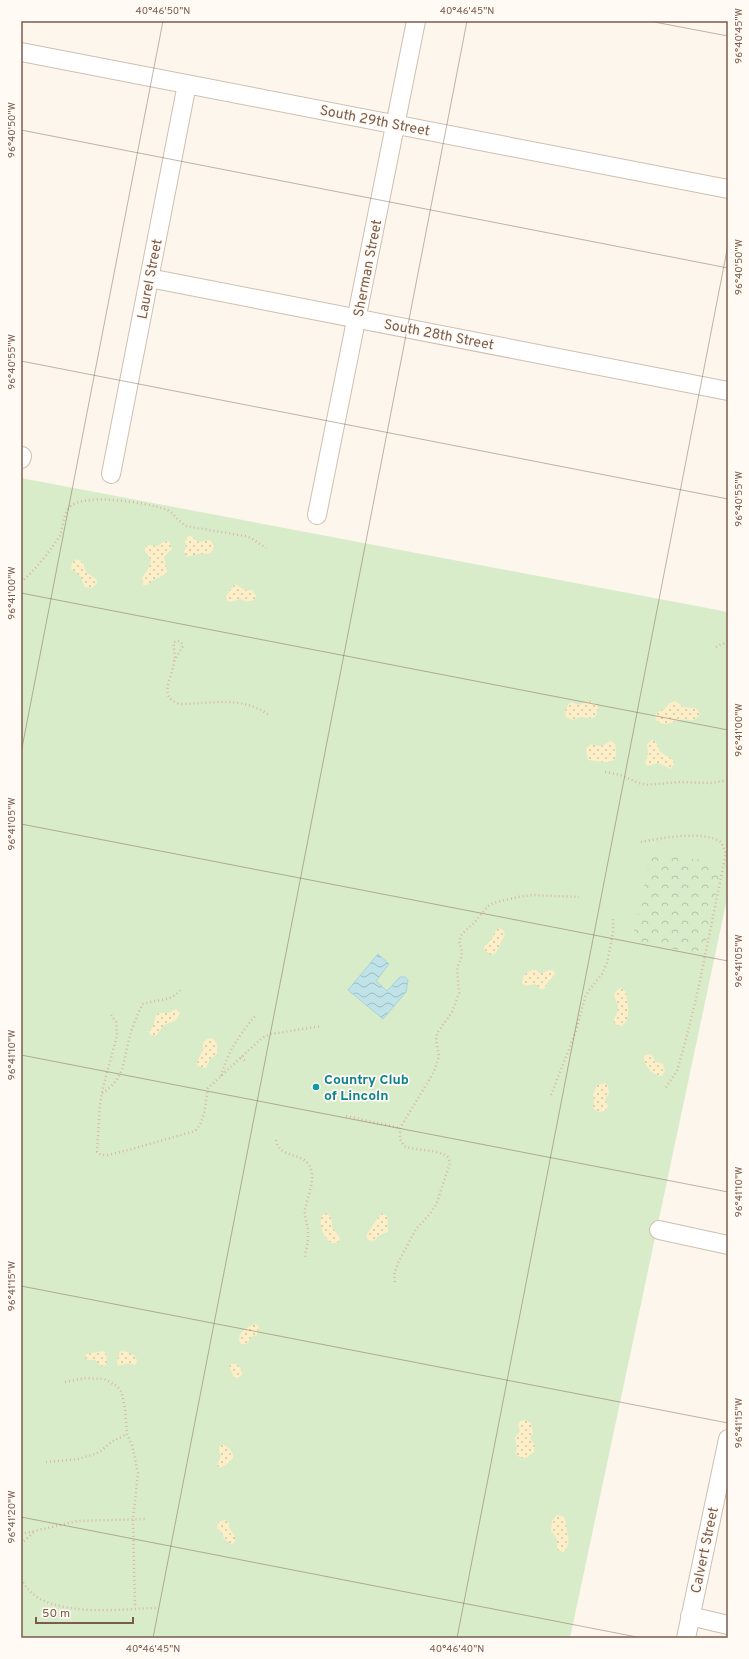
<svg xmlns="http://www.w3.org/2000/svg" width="749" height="1659" font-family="Overpass,sans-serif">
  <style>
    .grass { fill: #d8ecc9 }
    .forest { fill: url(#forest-crowns) }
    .sand { fill: url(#sand-dots) }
    .water { fill: url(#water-waves); stroke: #a5d3da }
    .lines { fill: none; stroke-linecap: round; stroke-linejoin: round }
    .minor-casing { stroke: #d1beb0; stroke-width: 20 }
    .path { stroke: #d9b8a5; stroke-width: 2.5; stroke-dasharray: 1 3; stroke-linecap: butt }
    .minor { stroke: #fff; stroke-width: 18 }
    .ticks { fill: none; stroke: #7a5c4d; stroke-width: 1; stroke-opacity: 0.45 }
    .culture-dot { fill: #0f9aa8; stroke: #fffaf3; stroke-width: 1.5 }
    .labels { text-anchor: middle; stroke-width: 3.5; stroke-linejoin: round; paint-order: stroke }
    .street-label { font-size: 14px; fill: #7a5c4d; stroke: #fffaf3 }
    .culture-label { font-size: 14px; font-weight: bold; fill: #0d838f; stroke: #fffaf3; text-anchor: start }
    .neatline { fill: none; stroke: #7a5c4d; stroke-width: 1.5 }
    .ticks-label { font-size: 10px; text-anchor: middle; fill: #7a5c4d }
  </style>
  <defs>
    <pattern id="forest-crowns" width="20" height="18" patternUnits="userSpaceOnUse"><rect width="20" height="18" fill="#d8ecc9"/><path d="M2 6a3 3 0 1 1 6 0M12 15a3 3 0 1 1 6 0" fill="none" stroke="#b4c2a5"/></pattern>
    <pattern id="sand-dots" width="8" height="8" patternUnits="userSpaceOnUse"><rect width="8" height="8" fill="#fcefc7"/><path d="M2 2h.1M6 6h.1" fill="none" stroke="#d1c5a4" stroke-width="1.8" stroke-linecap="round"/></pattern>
    <pattern id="water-waves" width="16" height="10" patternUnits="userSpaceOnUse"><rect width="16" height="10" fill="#bfe3e8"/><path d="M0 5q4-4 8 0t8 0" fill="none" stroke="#a0bbbe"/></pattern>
  </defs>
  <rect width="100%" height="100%" fill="#fdf6ec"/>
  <path class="grass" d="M 21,478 L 728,612 L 728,894 L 570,1638 L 21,1638 Z"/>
  <path class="forest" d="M 652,850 L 722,865 L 703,955 L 632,940 Z"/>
  <path class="sand" d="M 188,536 L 191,536 L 198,542 L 210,540 L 214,546 C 212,556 207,553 199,554 C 195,554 191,556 187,557 L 184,552 L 186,547 L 185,542 Z
    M 169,541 L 172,549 L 164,557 L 167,572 L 164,575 L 155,579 L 147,585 L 143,585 L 142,578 C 145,573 153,565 150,558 C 147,553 144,553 145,547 L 149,545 L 158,546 L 163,542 Z
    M 77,559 L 83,563 L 86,572 L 97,580 L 97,583 L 92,588 L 85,587 L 80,576 L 71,569 L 72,563 Z
    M 235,584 L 245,590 L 252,590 L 256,596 L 255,599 L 249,602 L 240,599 L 231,602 L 227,601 L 226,596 Z
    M 590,701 L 597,705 L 598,709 L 595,717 L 591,718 L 580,717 L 573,720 L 566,717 L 565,711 L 569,703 L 571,702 L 579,705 Z
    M 676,701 C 679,703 679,705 683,707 C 690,709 697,705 700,714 C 692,725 690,718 680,720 C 670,722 666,728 656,720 L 655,715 C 659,709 665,712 669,703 Z
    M 652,740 L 656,742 L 660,752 L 673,760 L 674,764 L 671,769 L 658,763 L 648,766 L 645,763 L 648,754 L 647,744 Z
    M 611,741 L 615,744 C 616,748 617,756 614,760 C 605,764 598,761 588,760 L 586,749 C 591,741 594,746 601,746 C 604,745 608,742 611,741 Z
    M 499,928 L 503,930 L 505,934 L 496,953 L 490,955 L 484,949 C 485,943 489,944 492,939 C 495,934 494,931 499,928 Z
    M 531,970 L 536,970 L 540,974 C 547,972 545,969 554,971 L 555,974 L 548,982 L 544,989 L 540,989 L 535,984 C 530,985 526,987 522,983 L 524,975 Z
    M 621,988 L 626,992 C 627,1004 632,1017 622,1026 L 618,1026 L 613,1021 C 615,1017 618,1012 618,1008 C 618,999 608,995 621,988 Z
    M 176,1009 L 180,1013 L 176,1020 L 164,1025 L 156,1036 L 150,1035 L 149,1032 L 153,1027 L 156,1015 L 159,1013 L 168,1013 Z
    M 210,1038 C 218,1040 218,1047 217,1054 L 210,1059 L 206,1068 L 197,1066 C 197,1057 204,1054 203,1043 L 207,1039 Z
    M 649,1054 L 652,1055 L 656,1062 L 663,1064 L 665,1071 L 662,1076 C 653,1076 641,1063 645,1055 Z
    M 605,1083 L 608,1086 L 609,1094 L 605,1099 L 608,1106 L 605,1111 L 598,1112 L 593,1108 L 594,1100 L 593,1095 L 597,1085 Z
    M 325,1213 C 334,1216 330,1224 334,1230 C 336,1234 339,1235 340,1239 L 337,1243 L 332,1243 C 324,1239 315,1219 325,1213 Z
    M 382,1213 L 387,1216 L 388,1232 L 379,1235 L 374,1241 L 368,1240 L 366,1237 C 366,1235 380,1214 382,1213 Z
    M 257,1324 L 259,1327 L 257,1335 L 251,1337 L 247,1344 L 241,1344 L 239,1341 C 239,1330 248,1327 257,1324 Z
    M 104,1351 L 106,1354 L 107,1363 L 104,1366 L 101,1366 L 95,1360 L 87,1360 L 85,1358 L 86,1354 Z
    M 122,1351 C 128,1352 136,1354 137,1361 L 135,1365 L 127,1363 L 122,1365 L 118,1365 L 117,1361 L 120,1352 Z
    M 231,1364 C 237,1363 243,1368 242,1375 L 237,1378 L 234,1378 L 229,1366 Z
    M 525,1420 L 531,1423 L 533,1433 L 530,1438 L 535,1446 L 534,1452 L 526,1458 L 521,1458 L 516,1454 L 517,1447 L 515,1438 L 520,1431 L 518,1425 L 520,1421 Z
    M 222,1444 C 228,1447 234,1451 233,1458 C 230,1462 224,1467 219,1468 L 217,1465 L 221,1456 L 218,1449 Z
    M 557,1515 C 566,1516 565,1519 566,1526 C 568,1536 571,1543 564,1552 L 557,1550 L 557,1538 L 551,1531 L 552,1521 Z
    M 225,1520 L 229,1523 L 229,1528 C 234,1533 237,1537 234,1543 L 231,1544 L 224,1539 L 222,1532 L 217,1528 L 218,1522 Z"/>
  <path class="water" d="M 378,954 L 389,964 L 376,981 L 387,991 L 400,977 L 405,977 L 408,980 L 406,992 L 383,1019 L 348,990 Z"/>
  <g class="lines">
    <g class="minor-casing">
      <path id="minor" d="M 21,52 L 728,189
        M 149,278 L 728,391
        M 21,459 L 22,456
        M 111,474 L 187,84
        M 317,515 L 416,21
        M 659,1230 L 728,1245
        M 690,1616 L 728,1625
        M 686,1638 L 728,1439"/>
    </g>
    <path class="path" d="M 21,582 C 31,575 54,547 60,535 C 63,527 63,517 68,509 C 80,491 147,503 165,509 C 173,511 178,522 186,526 L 245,536 L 251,538 L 266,548
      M 716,647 L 722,644 L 728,643
      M 174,661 L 183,646 L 181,642 L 178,641 L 174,642 C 173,649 176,656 174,664 C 171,679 158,698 180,704 C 212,704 240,695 269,715
      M 605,772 L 620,775 L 639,783 L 646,785 L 679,782 L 712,783 L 728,780
      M 641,842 C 662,838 703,830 721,842 L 726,853 L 697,995 L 685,1043 L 677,1071 L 664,1090
      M 111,1015 L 116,1022 L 117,1036 L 103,1087 L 100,1105 L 97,1152 L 101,1155 L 108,1155 L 132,1149 L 195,1131 L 200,1125 L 204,1114 L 208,1088 L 262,1038 L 271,1034 L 322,1026
      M 241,1057 L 245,1061
      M 221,1076 C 227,1053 240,1034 255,1016
      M 102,1093 C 125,1079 123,1062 129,1039 C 132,1028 137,1014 143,1004 C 157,999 172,1002 181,989
      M 551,1095 L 576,1031 L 585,997 L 590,989 L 602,974 L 607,963 L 613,933 L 613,918
      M 346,1116 L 400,1128
      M 276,1140 C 279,1158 300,1152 309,1165 C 317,1178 307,1197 305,1210 C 304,1218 308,1224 308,1232 C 309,1241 306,1250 304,1259
      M 395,1282 L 394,1275 L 398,1263 L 416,1229 L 429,1215 L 436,1205 L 450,1163 C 449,1160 449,1157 445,1155 C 435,1149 416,1151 404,1146 L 400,1139 L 400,1128 L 434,1072 L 439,1056 L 436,1040 L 437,1033 L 452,1012 L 459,993 L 457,968 L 461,959 L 462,951 L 459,941 L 462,934 L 475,922 L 487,907 L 493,903 L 518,897 L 532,895 L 579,897
      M 65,1382 L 86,1378 L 104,1379 L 117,1386 L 122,1393 L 125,1409 L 127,1434 L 132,1445 L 138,1473 L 133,1519 L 135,1608
      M 46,1462 L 78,1459 L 95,1454 L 101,1451 L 111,1442 L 127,1434
      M 21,1534 L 78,1521 L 146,1519
      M 21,1544 L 35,1531
      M 21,1579 C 23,1582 25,1586 28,1589 C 52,1618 122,1609 156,1608"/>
    <use href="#minor" class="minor"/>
  </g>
  <path class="ticks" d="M 649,21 L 728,36M 21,130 L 728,268M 21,361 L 728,499M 21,593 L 728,730M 21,753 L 163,21M 21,824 L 728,961M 21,1055 L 728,1192M 21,1286 L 728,1423M 21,1517 L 642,1638M 153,1638 L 467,21M 457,1638 L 728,245"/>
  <circle class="culture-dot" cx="316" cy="1087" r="4"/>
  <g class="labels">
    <g class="street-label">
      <text transform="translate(375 120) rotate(11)" y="5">South 29th Street</text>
      <text transform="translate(367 268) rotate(-79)" y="5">Sherman Street</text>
      <text transform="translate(149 279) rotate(-79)" y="5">Laurel Street</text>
      <text transform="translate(439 334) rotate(11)" y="5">South 28th Street</text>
      <text transform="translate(704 1550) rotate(-78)" y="5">Calvert Street</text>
    </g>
    <g class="culture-label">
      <text x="324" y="1084">Country Club<tspan x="324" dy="16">of Lincoln</tspan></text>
    </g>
  </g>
  <rect width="749" height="1659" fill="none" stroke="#fffaf3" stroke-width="44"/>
  <path d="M36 1617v6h97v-6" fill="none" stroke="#7a5c4d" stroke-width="2"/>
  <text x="42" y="1617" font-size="12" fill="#7a5c4d" stroke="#fffaf3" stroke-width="3" paint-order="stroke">50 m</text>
  <rect x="22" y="22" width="705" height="1615" class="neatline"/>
  <g class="ticks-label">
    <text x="163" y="14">40°46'50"N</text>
    <text x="467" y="14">40°46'45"N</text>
    <text transform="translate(738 36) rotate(-90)" y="4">96°40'45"W</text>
    <text transform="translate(11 130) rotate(-90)" y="4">96°40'50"W</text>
    <text transform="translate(738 267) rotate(-90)" y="4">96°40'50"W</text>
    <text transform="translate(11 362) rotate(-90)" y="4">96°40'55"W</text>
    <text transform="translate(738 499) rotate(-90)" y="4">96°40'55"W</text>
    <text transform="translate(11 593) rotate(-90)" y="4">96°41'00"W</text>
    <text transform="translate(738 730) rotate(-90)" y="4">96°41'00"W</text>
    <text transform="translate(11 824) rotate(-90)" y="4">96°41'05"W</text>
    <text transform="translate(738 961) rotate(-90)" y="4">96°41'05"W</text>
    <text transform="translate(11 1055) rotate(-90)" y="4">96°41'10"W</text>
    <text transform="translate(738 1192) rotate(-90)" y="4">96°41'10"W</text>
    <text transform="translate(11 1286) rotate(-90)" y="4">96°41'15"W</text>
    <text transform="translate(738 1423) rotate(-90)" y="4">96°41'15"W</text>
    <text transform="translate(11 1517) rotate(-90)" y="4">96°41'20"W</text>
    <text x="153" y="1652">40°46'45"N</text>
    <text x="457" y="1652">40°46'40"N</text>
  </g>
</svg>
